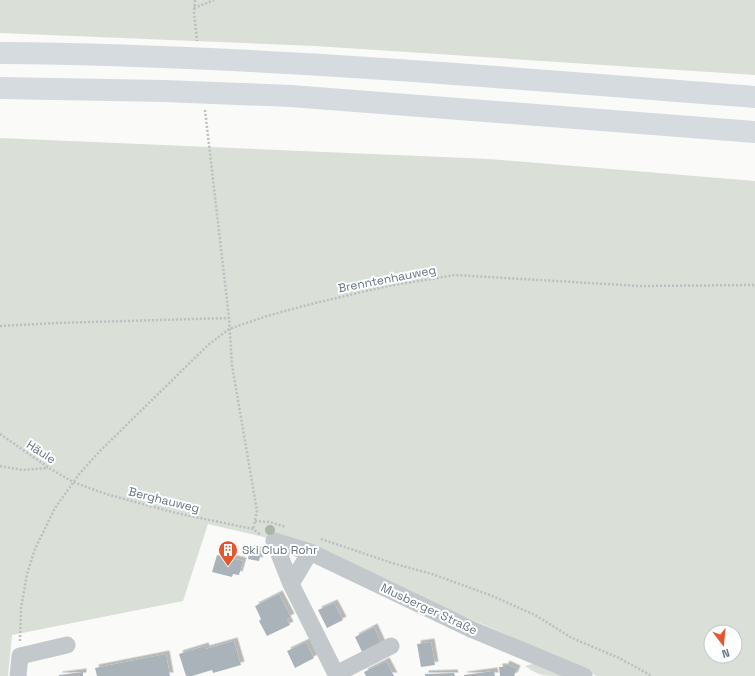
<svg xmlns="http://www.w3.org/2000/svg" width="755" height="676" font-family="'Space Grotesk',sans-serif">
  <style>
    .green { fill: #dadfd7; fill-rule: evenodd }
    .building { fill: #aab3b9; filter: url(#shadow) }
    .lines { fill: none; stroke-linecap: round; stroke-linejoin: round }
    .path { stroke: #bbbfc2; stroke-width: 2.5; stroke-dasharray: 2 2; stroke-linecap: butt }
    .minor { stroke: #c3c8cc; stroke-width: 17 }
    .highway { stroke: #d6dbdf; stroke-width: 22 }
    .tree { fill: #aab4a7 }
    .labels { text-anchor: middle; stroke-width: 4; stroke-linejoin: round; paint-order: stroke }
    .street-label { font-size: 12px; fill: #657683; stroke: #fff }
    .poi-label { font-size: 12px; fill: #657683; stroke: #fff; text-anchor: start }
  </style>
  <defs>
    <filter id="shadow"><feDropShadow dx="3.5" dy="-3.5" stdDeviation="0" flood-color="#0004"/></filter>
  </defs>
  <rect width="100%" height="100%" fill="#fafaf8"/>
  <path class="green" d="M 0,0 L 755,0 L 755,75 L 315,46 L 0,33 Z
    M 0,138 L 489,159 L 755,181 L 755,676 L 597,676 L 507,635 L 306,547 L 208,524 L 183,601 L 12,635 L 8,676 L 0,676 ZM 711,632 L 735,632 L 735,656 L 711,656 Z
    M 536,663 L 561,673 L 561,676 C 544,676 539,676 525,666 Z"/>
  <path class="building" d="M 250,549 L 261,551 L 259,561 L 248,559 Z
    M 217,555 L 243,561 L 239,575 L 233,574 L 232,577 L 212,572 Z
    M 279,594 L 291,617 L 287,619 L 290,625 L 267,636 L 259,621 L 261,619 L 255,606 Z
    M 334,603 L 343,620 L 327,628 L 318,610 Z
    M 374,627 L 383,647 L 364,656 L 355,637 Z
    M 234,641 L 241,665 L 213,673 L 212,670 L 192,676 L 186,676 L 179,654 L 205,646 L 206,649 Z
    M 306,642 L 314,658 L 295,668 L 287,651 Z
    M 431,642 L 435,665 L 421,667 L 417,644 Z
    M 166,654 L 170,676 L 97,676 L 95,668 Z
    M 386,661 L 394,676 L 366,676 L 364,672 Z
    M 506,664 L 517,669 L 514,676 L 500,676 L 499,667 L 505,667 Z
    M 494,671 L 495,676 L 464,676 L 464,675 Z
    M 83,672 L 83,676 L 59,676 L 59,675 Z
    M 454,673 L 455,676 L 425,676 L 425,674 Z"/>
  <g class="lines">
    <path class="path" d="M 195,0 L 194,12 L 197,41
      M 194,8 L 214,0
      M 205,110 L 229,318 L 232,365 L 257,511 L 253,529
      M 0,326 L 57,323 L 229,318
      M 0,434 L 49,468 L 73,482 L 106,494 L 176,513 L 253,529 L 261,535
      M 0,466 L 23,470 L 48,468
      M 255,521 L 270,522 L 286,527
      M 321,539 L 392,563 L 432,574 L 490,595 L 535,615 L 572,638 L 619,658 L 652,676
      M 20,641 L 21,608 L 27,574 L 35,549 L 55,508 L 80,473 L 99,452 L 208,345 L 229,329 L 267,316 L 311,304 L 388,286 L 455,275 L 640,286 L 755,285"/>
    <path class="minor" d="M 274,541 L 310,552 L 473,630 L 584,676
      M 274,541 L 291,584 L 337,676
      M 291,584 L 310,552
      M 336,674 L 391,646
      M 18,676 L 20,656 L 67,645"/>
    <path class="highway" d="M 0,53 C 252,55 504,78 755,97
      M 0,88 L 164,91 L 291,96 L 755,132"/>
  </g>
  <circle class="tree" cx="270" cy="530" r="5"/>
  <defs>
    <g id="building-pin" transform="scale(1)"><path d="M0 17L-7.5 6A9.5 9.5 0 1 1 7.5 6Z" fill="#e4572e" stroke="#fff"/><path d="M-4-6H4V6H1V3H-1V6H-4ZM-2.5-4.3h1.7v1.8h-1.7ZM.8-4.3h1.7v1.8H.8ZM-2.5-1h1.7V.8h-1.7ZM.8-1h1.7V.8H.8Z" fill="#fff"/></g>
  </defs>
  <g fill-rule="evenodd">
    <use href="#building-pin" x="228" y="550"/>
  </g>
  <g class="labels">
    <g class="street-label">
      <text transform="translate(387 279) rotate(-11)" y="4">Brenntenhauweg</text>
      <text transform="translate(41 452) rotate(33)" y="4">Häule</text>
      <text transform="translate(164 500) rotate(14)" y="4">Berghauweg</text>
      <text transform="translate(429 609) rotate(25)" y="4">Musberger Straße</text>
    </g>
    <g class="poi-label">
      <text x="242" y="554">Ski Club Rohr</text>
    </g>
  </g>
  <g transform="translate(723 644) rotate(164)"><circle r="19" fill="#ffffff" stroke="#c1c8cd"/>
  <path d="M0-3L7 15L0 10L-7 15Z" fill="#e4572e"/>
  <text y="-6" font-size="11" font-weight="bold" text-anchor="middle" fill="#657683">N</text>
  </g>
</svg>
